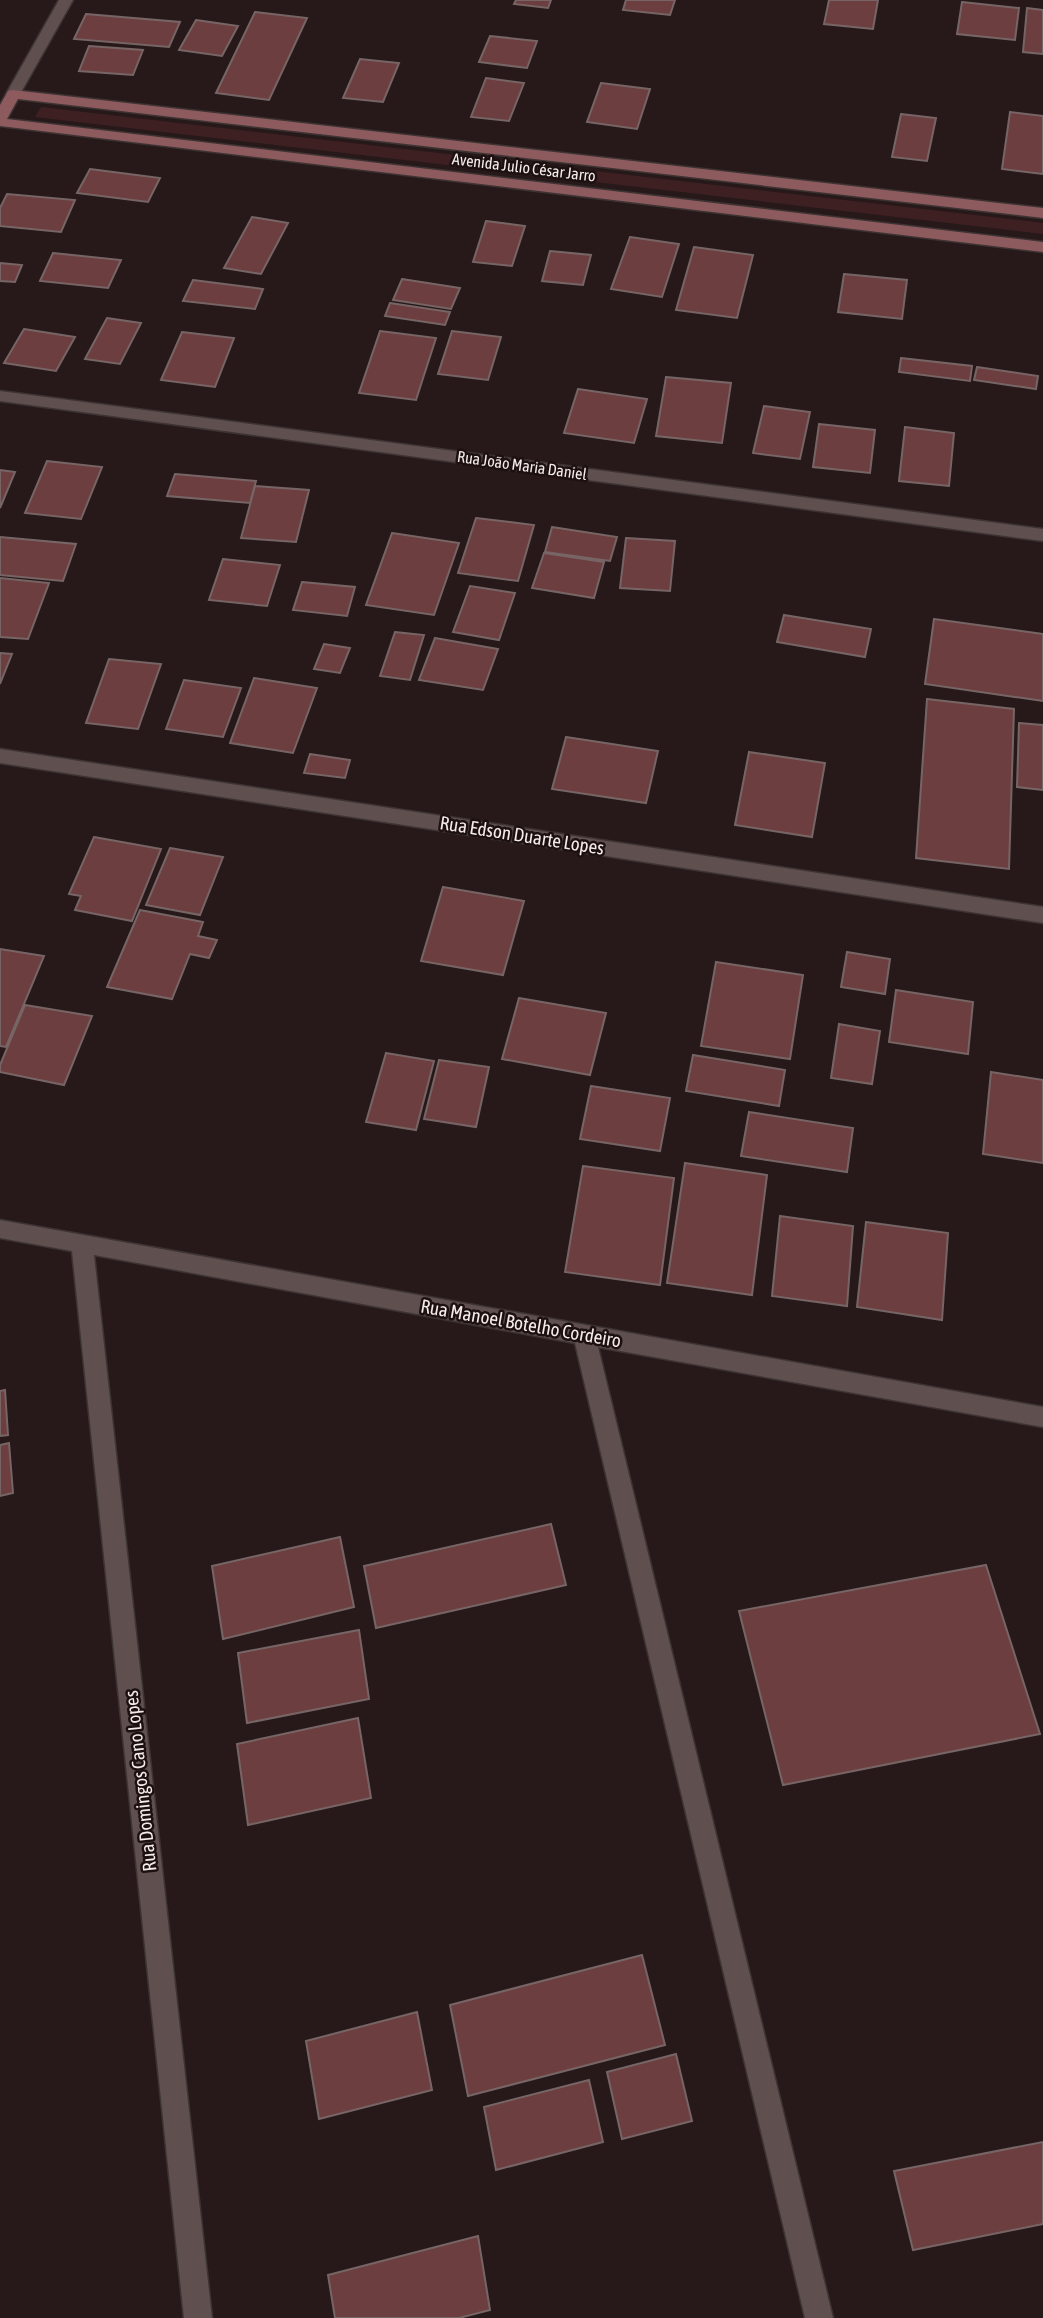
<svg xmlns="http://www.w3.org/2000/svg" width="1043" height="2318" font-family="'Asap Condensed',sans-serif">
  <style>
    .green { fill: #3f2022 }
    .building { fill: #6c3e40; stroke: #776565; stroke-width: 2 }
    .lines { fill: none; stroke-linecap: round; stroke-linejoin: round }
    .street-casing { stroke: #3d3333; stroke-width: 3 }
    .secondary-casing { stroke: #3d3333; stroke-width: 3 }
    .street { fill: #5f4f4f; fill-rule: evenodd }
    .secondary { fill: #8d5a5d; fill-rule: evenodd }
    .labels { text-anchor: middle; stroke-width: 5; stroke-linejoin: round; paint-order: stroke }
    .far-street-label { font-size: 16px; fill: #f5ebeb; stroke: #1d1011 }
    .street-label { font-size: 19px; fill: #f5ebeb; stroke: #1d1011 }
  </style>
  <rect width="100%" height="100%" fill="#27191a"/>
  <path class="green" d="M 41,107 L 1043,223 L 1043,234 L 35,117 Z"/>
  <path class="building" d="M 516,0 L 551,0 L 548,8 L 514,4 Z
    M 626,0 L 675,0 L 670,15 L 623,10 Z
    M 829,0 L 878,0 L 873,29 L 824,24 Z
    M 962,2 L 1019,8 L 1015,40 L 957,34 Z
    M 1027,8 L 1043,10 L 1043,54 L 1023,52 Z
    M 255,12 L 307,18 L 269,100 L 216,93 Z
    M 86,14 L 180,22 L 169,47 L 74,39 Z
    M 196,20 L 238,26 L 222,56 L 179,50 Z
    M 490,36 L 537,41 L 527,68 L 479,62 Z
    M 89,46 L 143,50 L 133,75 L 79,71 Z
    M 360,59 L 399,63 L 383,102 L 343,98 Z
    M 486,78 L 524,83 L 509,121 L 471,117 Z
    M 601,83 L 650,89 L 637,129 L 587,122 Z
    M 1010,112 L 1043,116 L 1043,174 L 1002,169 Z
    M 901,114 L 936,118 L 927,161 L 892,157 Z
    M 90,169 L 160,178 L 148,202 L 77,193 Z
    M 7,194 L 75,200 L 61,232 L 0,226 L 0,208 Z
    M 252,217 L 288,223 L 261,274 L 224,268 Z
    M 486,221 L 525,226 L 512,266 L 473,262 Z
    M 630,237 L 679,244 L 662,297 L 611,289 Z
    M 694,247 L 753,255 L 737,318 L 676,310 Z
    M 550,251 L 591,255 L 583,285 L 542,281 Z
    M 53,253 L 121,260 L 108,288 L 40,281 Z
    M 0,263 L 22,265 L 15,282 L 0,281 Z
    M 844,274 L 907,280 L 902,319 L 838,312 Z
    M 402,279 L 460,288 L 451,309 L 393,300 Z
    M 193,280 L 263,289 L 255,309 L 183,301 Z
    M 390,303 L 450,312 L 445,325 L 385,316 Z
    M 107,318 L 141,323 L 120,364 L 85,359 Z
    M 24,329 L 75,337 L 56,371 L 4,363 Z
    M 380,331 L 436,338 L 416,400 L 359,393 Z
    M 452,331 L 501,337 L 488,380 L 438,374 Z
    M 182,332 L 234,338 L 215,387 L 161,380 Z
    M 901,358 L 972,366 L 970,381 L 899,372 Z
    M 977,367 L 1038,376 L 1036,389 L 974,380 Z
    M 666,377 L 731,383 L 722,443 L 656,436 Z
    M 578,389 L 647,399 L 634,443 L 564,433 Z
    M 764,406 L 810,412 L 800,459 L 753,453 Z
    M 819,424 L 875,430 L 870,473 L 813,467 Z
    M 905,427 L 954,433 L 949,486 L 899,481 Z
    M 47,461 L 102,467 L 81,519 L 25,513 Z
    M 0,470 L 15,472 L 0,508 Z
    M 175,474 L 256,481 L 250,503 L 167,496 Z
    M 255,486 L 309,490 L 296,542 L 241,538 Z
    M 476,518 L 534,525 L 518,581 L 458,573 Z
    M 552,527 L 617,537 L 610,561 L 545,552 Z
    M 392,533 L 459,543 L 434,615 L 366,605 Z
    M 0,537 L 76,544 L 63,581 L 0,575 Z
    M 626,538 L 675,541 L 670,591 L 620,588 Z
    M 544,553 L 604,562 L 594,598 L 532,588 Z
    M 223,559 L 280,565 L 267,606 L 209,600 Z
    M 0,578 L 49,583 L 28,639 L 0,637 Z
    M 302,582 L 355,587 L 347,616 L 293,610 Z
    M 470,586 L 515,593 L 499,640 L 453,632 Z
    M 784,615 L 871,629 L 865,657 L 777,642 Z
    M 934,619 L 1043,634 L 1043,701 L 925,684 Z
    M 395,632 L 424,635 L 410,680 L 380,676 Z
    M 435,638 L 498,649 L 483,690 L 419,680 Z
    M 324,644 L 350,648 L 340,673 L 314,669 Z
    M 0,653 L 12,654 L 0,684 Z
    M 109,659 L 161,664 L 138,729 L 86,723 Z
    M 254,678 L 317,688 L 293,753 L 230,743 Z
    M 184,680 L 241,688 L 223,737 L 166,729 Z
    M 927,699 L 1014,709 L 1009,869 L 916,858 Z
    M 1019,723 L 1043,725 L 1043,790 L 1017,787 Z
    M 566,737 L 658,751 L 646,803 L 552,789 Z
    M 749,752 L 825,763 L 812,837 L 735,825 Z
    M 310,754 L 350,760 L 345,778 L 304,773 Z
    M 94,837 L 161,849 L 132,921 L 75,910 L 81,896 L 69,894 Z
    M 170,848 L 223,857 L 200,915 L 146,905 Z
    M 443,887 L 524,901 L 503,975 L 421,961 Z
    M 140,910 L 203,922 L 198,936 L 217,940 L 209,958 L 190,954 L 172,999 L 107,987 Z
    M 0,949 L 44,956 L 6,1047 L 0,1046 Z
    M 847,952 L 890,959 L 885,994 L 841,987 Z
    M 716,962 L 803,975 L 790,1059 L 701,1046 Z
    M 896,990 L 973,1002 L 968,1054 L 889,1042 Z
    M 519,998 L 606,1013 L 590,1075 L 502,1059 Z
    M 25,1005 L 92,1016 L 64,1085 L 0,1072 L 0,1065 Z
    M 839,1024 L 880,1031 L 872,1084 L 831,1078 Z
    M 386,1053 L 434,1061 L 416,1130 L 366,1122 Z
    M 693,1055 L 785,1070 L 779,1106 L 686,1091 Z
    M 439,1060 L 489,1067 L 476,1127 L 424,1119 Z
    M 991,1072 L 1043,1080 L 1043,1163 L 983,1154 Z
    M 591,1086 L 670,1098 L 660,1151 L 580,1139 Z
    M 749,1112 L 853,1128 L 847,1172 L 741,1156 Z
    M 685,1163 L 767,1175 L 752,1295 L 667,1283 Z
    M 583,1166 L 674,1178 L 660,1285 L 565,1272 Z
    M 780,1216 L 853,1226 L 847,1306 L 772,1296 Z
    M 866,1222 L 948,1233 L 942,1320 L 857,1307 Z
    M 5,1390 L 8,1435 L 0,1436 L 0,1391 Z
    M 9,1443 L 13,1493 L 0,1496 L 0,1445 Z
    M 551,1524 L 566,1585 L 376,1628 L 364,1566 Z
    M 340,1537 L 354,1607 L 223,1639 L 212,1566 Z
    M 986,1565 L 1040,1734 L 783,1785 L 739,1611 Z
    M 359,1630 L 369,1699 L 247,1723 L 238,1653 Z
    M 358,1718 L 371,1798 L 248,1825 L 237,1744 Z
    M 642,1955 L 665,2045 L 468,2096 L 450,2005 Z
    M 417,2012 L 432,2090 L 319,2119 L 306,2041 Z
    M 676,2054 L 692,2121 L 622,2139 L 607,2072 Z
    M 589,2080 L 603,2142 L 496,2170 L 484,2107 Z
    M 1043,2142 L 1043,2224 L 913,2250 L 894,2171 Z
    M 478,2236 L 490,2310 L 459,2318 L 335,2318 L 328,2275 Z"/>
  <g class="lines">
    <g class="street-casing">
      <path id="street" d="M 59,0 L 73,0 L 20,94 L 18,97 L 8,97 L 6,94 Z
        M 0,391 L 1043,529 L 1043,541 L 0,401 Z
        M 0,749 L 1043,907 L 1043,923 L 0,763 Z
        M 0,1220 L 1043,1407 L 1043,1427 L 598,1347 L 833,2318 L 805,2318 L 575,1343 L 94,1255 L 212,2318 L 184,2318 L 72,1251 L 0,1238 Z"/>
    </g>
    <g class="secondary-casing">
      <path id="secondary" d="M 13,90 L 1043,208 L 1043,218 L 18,99 L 7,119 L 1043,242 L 1043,252 L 0,126 L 0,105 L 8,91 Z"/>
    </g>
    <use href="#street" class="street"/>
    <use href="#secondary" class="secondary"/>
  </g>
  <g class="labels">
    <g class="far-street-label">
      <text transform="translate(524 167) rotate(7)" y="6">Avenida Julio César Jarro</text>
      <text transform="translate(522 465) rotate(8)" y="6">Rua João Maria Daniel</text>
    </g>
    <g class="street-label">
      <text transform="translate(522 835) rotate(9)" y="7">Rua Edson Duarte Lopes</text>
      <text transform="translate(521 1323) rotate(10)" y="7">Rua Manoel Botelho Cordeiro</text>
      <text transform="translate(140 1781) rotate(-96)" y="7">Rua Domingos Cano Lopes</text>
    </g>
  </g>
</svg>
